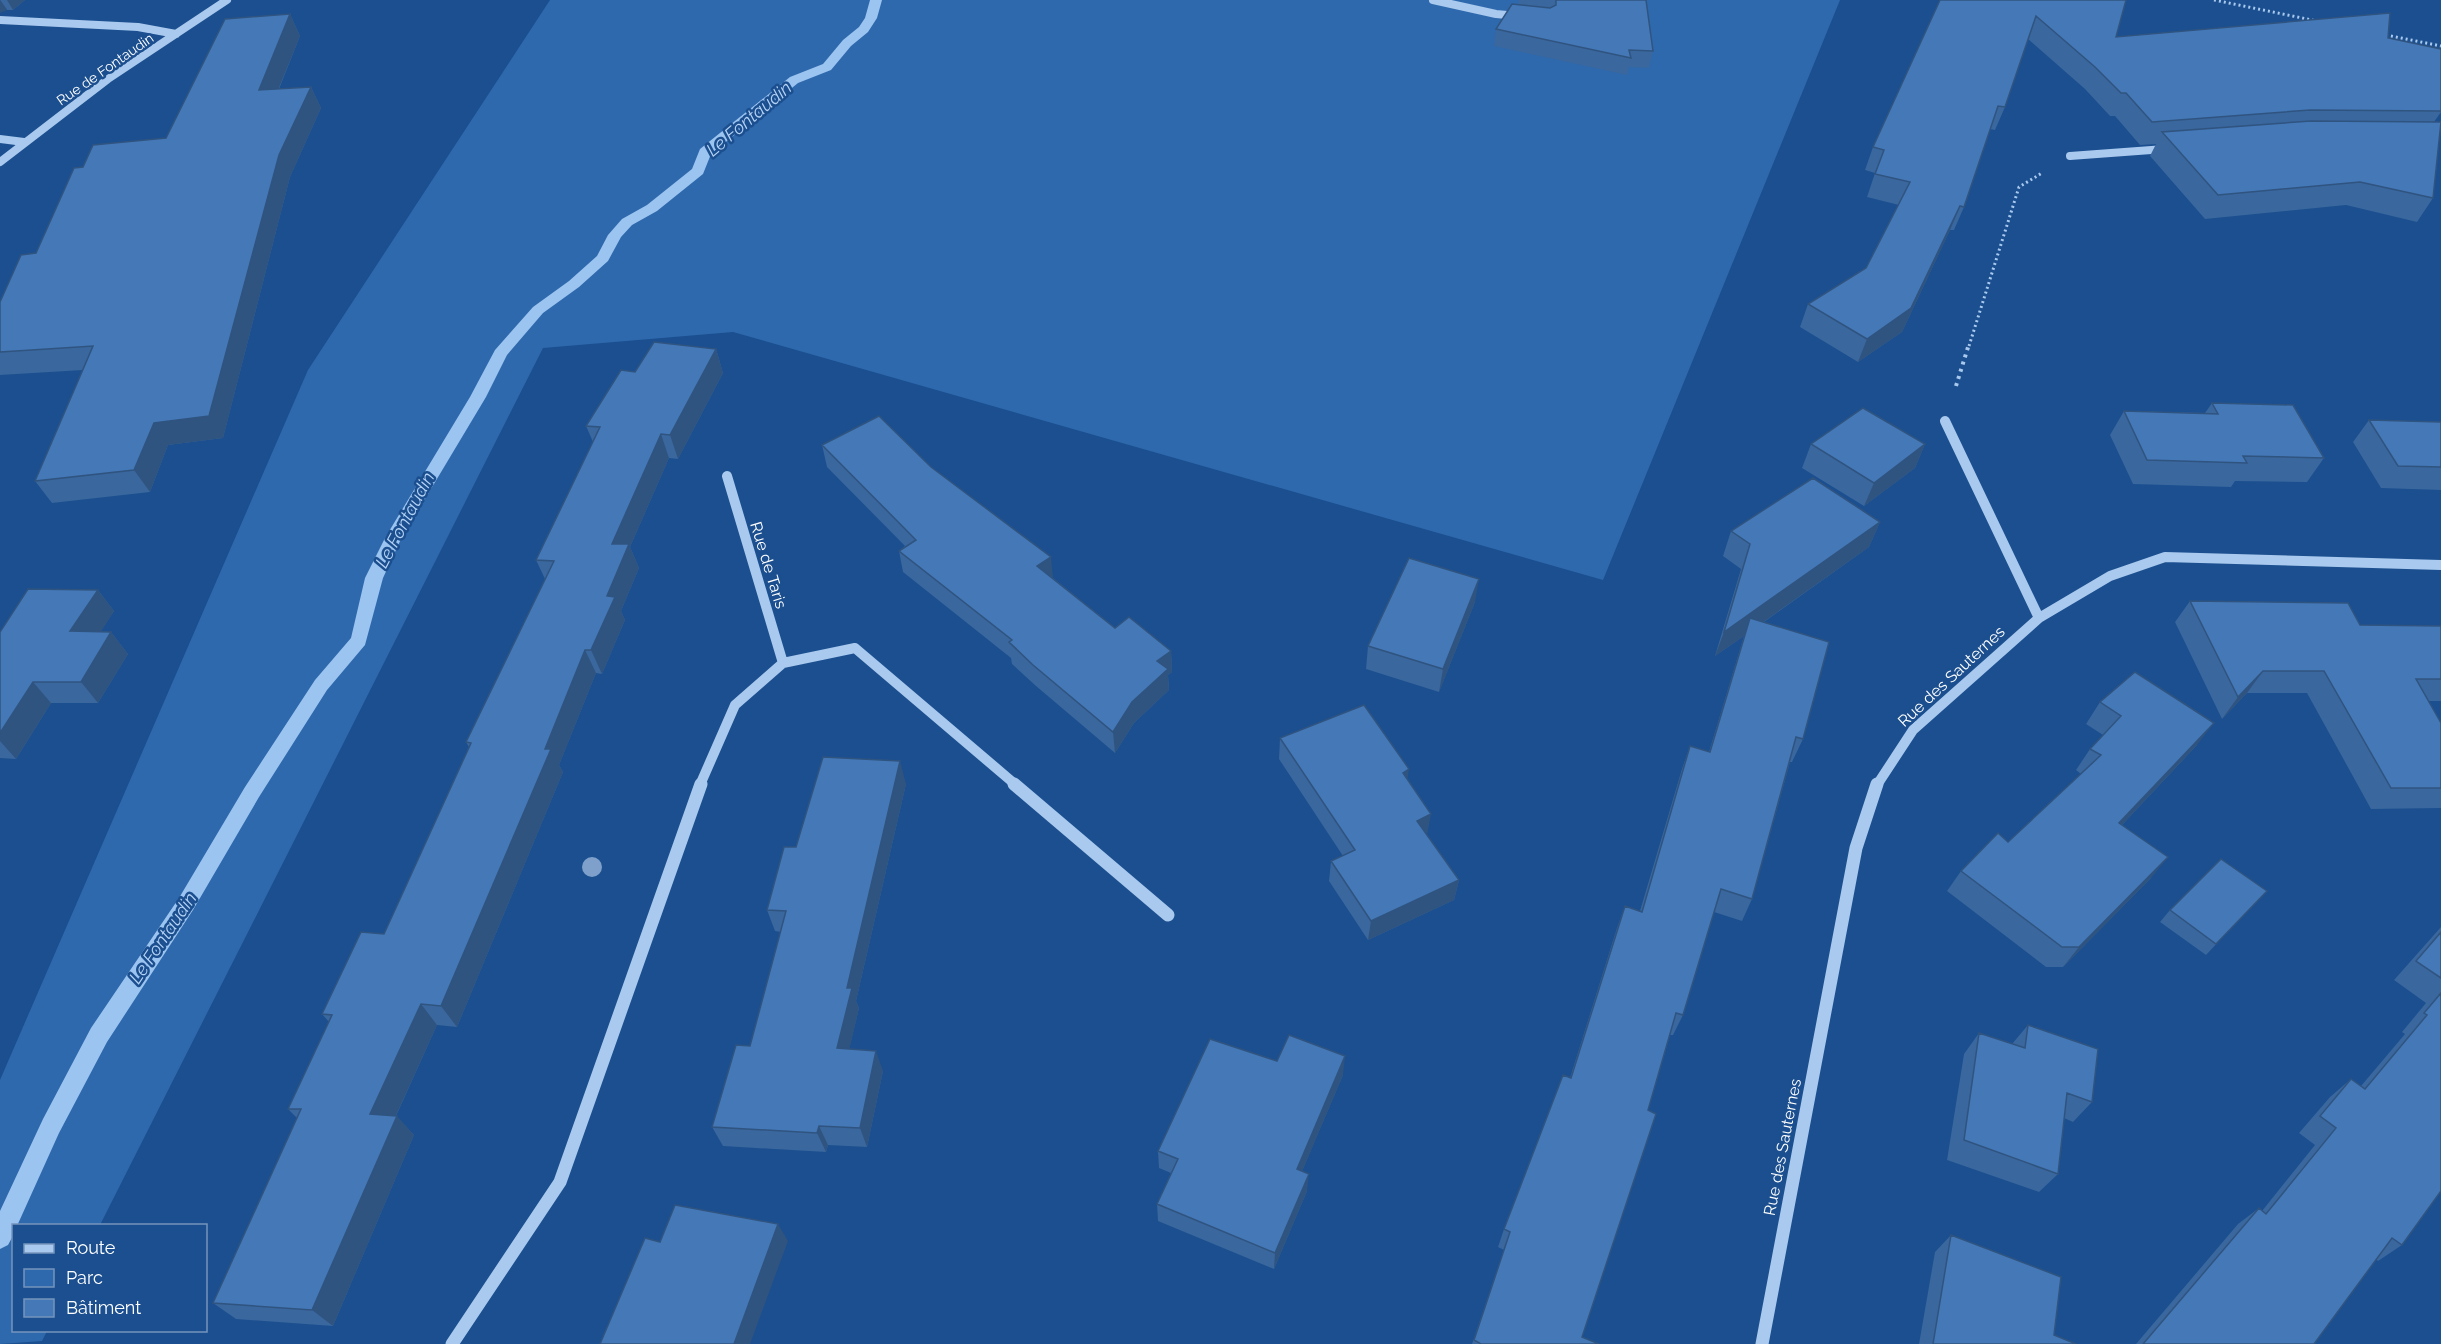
<svg xmlns="http://www.w3.org/2000/svg" width="2441" height="1344" font-family="Raleway,sans-serif">
  <style>
    .green { fill: #2e69ad }
    .lines { fill: none; stroke-linecap: round; stroke-linejoin: round }
    .stream { fill: #9cc4f0; fill-rule: evenodd }
    .path-far1 { stroke: #a9c9ee; stroke-width: 3; stroke-dasharray: 2 3; stroke-linecap: butt }
    .path { stroke: #a9c9ee; stroke-width: 4; stroke-dasharray: 3 4.5; stroke-linecap: butt }
    .minor-far2 { stroke: #a9c9ee; stroke-width: 8 }
    .minor-far1 { stroke: #a9c9ee; stroke-width: 10 }
    .minor { stroke: #a9c9ee; stroke-width: 13 }
    .tree { fill: #7ea0ca }
    .wall { fill: #3a679d }
    .shaded-wall { fill: #305480 }
    .building { fill: #4478b7; stroke: #305480; stroke-width: 1.5 }
    .labels { text-anchor: middle; stroke-width: 5; stroke-linejoin: round; paint-order: stroke }
    .far-street-label { font-size: 14px; fill: #fff; stroke: #1b4f8f }
    .street-label { font-size: 16px; fill: #fff; stroke: #1b4f8f }
    .water-label { font-size: 18px; font-style: italic; fill: #b5d3f5; stroke: #1b4f8f }
  </style>
  <rect width="100%" height="100%" fill="#1b4f8f"/>
  <path class="green" d="M 550,0 L 1840,0 L 1603,580 L 733,332 L 543,348 L 100,1225 L 14,1226 L 14,1330 L 47,1331 L 42,1341 L 0,1344 L 0,1080 L 308,370 Z"/>
  <g class="lines">
    <path class="stream" d="M 870,0 L 882,0 L 877,18 L 868,32 L 851,46 L 831,70 L 798,83 L 711,154 L 703,174 L 657,211 L 632,225 L 621,237 L 608,261 L 579,287 L 543,313 L 507,355 L 486,397 L 401,539 L 383,578 L 365,645 L 327,690 L 259,797 L 193,910 L 107,1042 L 59,1133 L 17,1226 L 14,1226 L 14,1234 L 8,1245 L 0,1249 L 0,1211 L 43,1119 L 91,1028 L 179,898 L 245,787 L 315,680 L 351,638 L 365,578 L 385,538 L 470,397 L 495,350 L 533,307 L 569,281 L 597,256 L 608,235 L 622,219 L 647,205 L 692,169 L 700,149 L 790,77 L 823,64 L 843,40 L 859,27 L 865,18 Z"/>
    <path class="path-far1" d="M 2214,0 L 2317,21
      M 2386,35 L 2441,46
      M 1969,346 L 2019,187 L 2042,173"/>
    <path class="path" d="M 1956,386 L 1969,344"/>
    <path class="minor-far2" d="M 1433,0 L 1496,14 L 1518,16
      M 0,20 L 138,27 L 176,34
      M 0,139 L 24,142
      M 2070,156 L 2165,149
      M 0,162 L 108,79 L 227,0"/>
    <path class="minor-far1" d="M 1945,421 L 2039,618
      M 727,476 L 783,663
      M 700,785 L 735,705 L 783,663 L 855,648 L 1016,785
      M 1877,785 L 1913,730 L 2039,618 L 2110,576 L 2165,557 L 2441,565"/>
    <path class="minor" d="M 1014,784 L 1168,915
      M 452,1344 L 560,1182 L 701,784
      M 1762,1344 L 1856,848 L 1877,784"/>
  </g>
  <circle class="tree" cx="592" cy="867" r="10"/>
  <path class="wall" d="M 0,0 L 25,0 L 13,10 L 7,10 Z
    M 1519,0 L 1646,0 L 1653,51 L 1649,68 L 1629,67 L 1627,75 L 1494,46 L 1496,29 L 1518,5 Z
    M 1940,0 L 2126,0 L 2116,37 L 2388,38 L 2441,49 L 2441,112 L 2434,122 L 2433,198 L 2417,222 L 2346,205 L 2205,219 L 2150,156 L 2156,144 L 2140,145 L 2115,116 L 2110,116 L 2085,89 L 2028,39 L 2005,107 L 1995,130 L 1990,129 L 1964,207 L 1954,230 L 1950,230 L 1902,332 L 1858,362 L 1800,327 L 1808,304 L 1866,268 L 1899,205 L 1867,197 L 1875,173 L 1865,170 L 1873,147 Z
    M 290,14 L 300,36 L 279,89 L 311,87 L 321,108 L 290,177 L 223,438 L 168,445 L 150,492 L 52,503 L 35,481 L 83,370 L 0,375 L 0,302 L 36,253 L 166,138 Z
    M 716,349 L 723,373 L 678,459 L 669,458 L 630,547 L 639,568 L 621,611 L 625,620 L 602,674 L 596,673 L 559,765 L 563,772 L 457,1027 L 437,1025 L 396,1116 L 414,1135 L 333,1326 L 236,1319 L 213,1303 L 297,1118 L 288,1109 L 329,1022 L 322,1014 L 384,934 L 469,747 L 466,742 L 545,579 L 536,560 L 593,442 L 586,426 L 635,372 Z
    M 2212,403 L 2324,458 L 2307,482 L 2235,481 L 2231,487 L 2133,484 L 2110,435 L 2124,411 L 2205,413 Z
    M 2369,420 L 2441,422 L 2441,490 L 2381,488 L 2353,442 Z
    M 1811,444 L 1925,444 L 1915,468 L 1864,506 L 1802,468 Z
    M 822,445 L 931,467 L 1053,578 L 1115,628 L 1171,651 L 1172,672 L 1168,675 L 1169,690 L 1134,723 L 1115,753 L 1036,686 L 1012,664 L 1011,658 L 903,572 L 899,551 L 905,546 L 827,467 Z
    M 1880,522 L 1869,547 L 1764,622 L 1803,739 L 1792,762 L 1790,762 L 1752,899 L 1742,921 L 1714,912 L 1683,1015 L 1673,1035 L 1670,1035 L 1582,1337 L 1599,1344 L 1472,1344 L 1504,1250 L 1498,1247 L 1504,1229 L 1570,1078 L 1617,928 L 1625,906 L 1640,911 L 1682,769 L 1690,746 L 1709,752 L 1744,636 L 1715,656 L 1741,569 L 1723,556 L 1731,531 Z
    M 98,590 L 114,611 L 100,632 L 111,632 L 128,654 L 98,703 L 51,703 L 16,759 L 0,758 L 0,632 Z
    M 2190,601 L 2360,625 L 2441,626 L 2441,701 L 2428,701 L 2441,723 L 2441,808 L 2371,809 L 2307,693 L 2247,693 L 2222,719 L 2175,622 Z
    M 1475,602 L 1439,692 L 1366,669 L 1368,646 Z
    M 2100,702 L 2197,745 L 2122,825 L 2151,878 L 2063,967 L 2046,967 L 1947,891 L 1961,871 L 2008,842 L 2081,774 L 2076,770 L 2090,749 L 2103,735 L 2086,724 Z
    M 1280,738 L 1408,780 L 1427,835 L 1459,880 L 1454,900 L 1368,940 L 1329,881 L 1331,861 L 1343,856 L 1279,759 Z
    M 906,784 L 856,1001 L 859,1008 L 849,1049 L 883,1071 L 867,1147 L 828,1145 L 826,1152 L 723,1146 L 712,1127 L 750,1046 L 781,932 L 775,931 L 767,910 L 796,847 Z
    M 2256,902 L 2206,955 L 2160,922 L 2170,910 Z
    M 2441,927 L 2441,1191 L 2402,1245 L 2378,1261 L 2376,1259 L 2314,1344 L 2136,1344 L 2238,1224 L 2259,1208 L 2262,1211 L 2315,1145 L 2299,1133 L 2330,1097 L 2351,1079 L 2361,1086 L 2405,1034 L 2402,1032 L 2426,1003 L 2394,980 Z
    M 2028,1025 L 2092,1102 L 2073,1122 L 2064,1118 L 2058,1174 L 2039,1192 L 1947,1160 L 1964,1054 L 1979,1033 L 2012,1044 Z
    M 1277,1061 L 1343,1075 L 1302,1171 L 1307,1191 L 1274,1269 L 1158,1221 L 1157,1204 L 1171,1173 L 1159,1168 L 1158,1151 Z
    M 1951,1235 L 2054,1335 L 2076,1344 L 1919,1344 L 1935,1252 Z"/>
  <path class="shaded-wall" d="M 0,0 L 7,10 L 0,13 Z
    M 7,0 L 25,0 L 13,10 Z
    M 290,14 L 300,36 L 269,112 L 259,90 Z
    M 311,87 L 321,108 L 290,177 L 223,438 L 168,445 L 150,492 L 134,470 L 154,423 Z
    M 1960,206 L 1950,230 L 1902,332 L 1858,362 L 1867,339 Z
    M 716,349 L 723,373 L 678,459 L 670,435 Z
    M 661,434 L 669,458 L 630,547 L 639,568 L 621,611 L 625,620 L 602,674 L 591,650 L 607,596 L 612,544 Z
    M 1925,444 L 1915,468 L 1864,506 L 1874,483 Z
    M 1880,522 L 1869,547 L 1745,635 L 1750,618 L 1744,636 L 1715,656 L 1724,632 Z
    M 1051,557 L 1053,578 L 1037,566 Z
    M 1479,579 L 1475,602 L 1439,692 L 1443,669 Z
    M 98,590 L 114,611 L 88,652 L 70,631 Z
    M 111,632 L 128,654 L 98,703 L 81,682 Z
    M 585,650 L 596,673 L 559,765 L 563,772 L 457,1027 L 441,1006 Z
    M 1171,651 L 1172,672 L 1168,675 L 1169,690 L 1134,723 L 1115,753 L 1113,732 L 1157,661 Z
    M 2263,671 L 2247,693 L 2222,719 L 2238,697 Z
    M 33,682 L 51,703 L 16,759 L 0,741 L 0,733 Z
    M 2214,723 L 2197,745 L 2104,844 L 2119,823 Z
    M 900,761 L 906,784 L 856,1001 L 859,1008 L 845,1068 L 837,1048 L 847,988 Z
    M 1409,769 L 1406,790 L 1403,773 Z
    M 1431,814 L 1427,835 L 1417,821 Z
    M 2168,857 L 2151,878 L 2063,967 L 2079,947 Z
    M 1459,880 L 1454,900 L 1368,940 L 1371,921 Z
    M 421,1004 L 437,1025 L 388,1133 L 370,1114 Z
    M 876,1051 L 883,1071 L 867,1147 L 860,1128 Z
    M 1345,1056 L 1343,1075 L 1296,1186 L 1297,1169 Z
    M 397,1116 L 414,1135 L 333,1326 L 312,1310 Z
    M 819,1126 L 828,1145 L 826,1152 L 817,1133 Z
    M 1309,1174 L 1307,1191 L 1274,1269 L 1275,1253 Z
    M 778,1224 L 788,1241 L 750,1344 L 734,1344 Z"/>
  <path class="building" d="M 1556,0 L 1646,0 L 1653,51 L 1629,50 L 1631,58 L 1496,29 L 1512,4 L 1550,8 L 1556,5 Z
    M 1940,0 L 2126,0 L 2116,37 L 2390,13 L 2388,38 L 2441,49 L 2441,111 L 2310,110 L 2152,122 L 2126,93 L 2121,93 L 2095,67 L 2036,16 L 2005,107 L 1998,106 L 1964,207 L 1960,206 L 1911,308 L 1867,339 L 1808,304 L 1866,268 L 1910,182 L 1875,174 L 1884,150 L 1873,147 Z
    M 290,14 L 259,90 L 311,87 L 279,155 L 209,416 L 154,423 L 134,470 L 35,481 L 93,346 L 0,352 L 0,302 L 21,255 L 36,253 L 74,168 L 83,167 L 93,145 L 166,138 L 225,19 Z
    M 2311,121 L 2441,122 L 2433,198 L 2360,182 L 2218,195 L 2162,132 Z
    M 654,342 L 716,349 L 670,435 L 661,434 L 612,544 L 629,544 L 607,596 L 615,597 L 591,650 L 585,650 L 545,749 L 551,749 L 441,1006 L 421,1004 L 370,1114 L 397,1116 L 312,1310 L 213,1303 L 301,1109 L 288,1109 L 332,1015 L 322,1014 L 361,932 L 384,934 L 471,743 L 466,742 L 554,561 L 536,560 L 600,427 L 586,426 L 621,370 L 635,372 Z
    M 2212,403 L 2293,405 L 2324,458 L 2243,456 L 2247,463 L 2147,460 L 2124,411 L 2218,414 Z
    M 1863,408 L 1925,444 L 1874,483 L 1811,444 Z
    M 879,416 L 931,467 L 1051,557 L 1037,566 L 1115,628 L 1129,617 L 1171,651 L 1157,661 L 1168,669 L 1132,702 L 1113,732 L 1033,665 L 1009,642 L 1012,640 L 899,551 L 916,540 L 822,445 Z
    M 2369,420 L 2441,422 L 2441,467 L 2398,466 Z
    M 1813,478 L 1880,522 L 1724,632 L 1750,544 L 1731,531 Z
    M 1409,558 L 1479,579 L 1443,669 L 1368,646 Z
    M 28,589 L 98,590 L 70,631 L 111,632 L 81,682 L 33,682 L 0,733 L 0,632 Z
    M 2190,601 L 2348,603 L 2360,625 L 2441,626 L 2441,679 L 2416,679 L 2441,723 L 2441,788 L 2391,788 L 2324,671 L 2263,671 L 2238,697 Z
    M 1750,618 L 1829,642 L 1803,739 L 1796,737 L 1752,899 L 1721,889 L 1683,1015 L 1676,1013 L 1648,1110 L 1656,1114 L 1582,1337 L 1599,1344 L 1481,1344 L 1474,1340 L 1510,1232 L 1504,1229 L 1563,1075 L 1571,1078 L 1625,906 L 1642,912 L 1690,746 L 1710,752 Z
    M 2135,672 L 2214,723 L 2119,823 L 2168,857 L 2079,947 L 2062,947 L 1961,871 L 1998,833 L 2008,842 L 2101,755 L 2090,749 L 2121,716 L 2100,702 Z
    M 1364,705 L 1409,769 L 1403,773 L 1431,814 L 1417,821 L 1459,880 L 1371,921 L 1331,861 L 1355,850 L 1280,738 Z
    M 823,757 L 900,761 L 847,988 L 852,988 L 837,1048 L 876,1051 L 860,1128 L 819,1126 L 817,1133 L 712,1127 L 736,1045 L 750,1046 L 786,911 L 767,910 L 784,847 L 796,847 Z
    M 2221,859 L 2267,891 L 2216,944 L 2170,910 Z
    M 2441,932 L 2441,978 L 2416,961 Z
    M 2441,993 L 2441,1191 L 2402,1245 L 2392,1238 L 2314,1344 L 2143,1344 L 2259,1208 L 2266,1214 L 2336,1128 L 2320,1116 L 2351,1079 L 2365,1089 L 2427,1015 L 2424,1013 Z
    M 2028,1025 L 2098,1049 L 2092,1102 L 2067,1093 L 2058,1174 L 1964,1140 L 1979,1033 L 2025,1048 Z
    M 1289,1035 L 1345,1056 L 1297,1169 L 1309,1174 L 1275,1253 L 1157,1204 L 1178,1159 L 1158,1151 L 1210,1039 L 1277,1061 Z
    M 675,1205 L 778,1224 L 734,1344 L 600,1344 L 645,1238 L 660,1242 Z
    M 1951,1235 L 2061,1277 L 2054,1335 L 2076,1344 L 1933,1344 Z"/>
  <g class="labels">
    <g class="far-street-label">
      <text transform="translate(105 69) rotate(-35)" y="5">Rue de Fontaudin</text>
    </g>
    <g class="street-label">
      <text transform="translate(769 565) rotate(73)" y="6">Rue de Taris</text>
      <text transform="translate(1951 676) rotate(-43)" y="6">Rue des Sauternes</text>
      <text transform="translate(1782 1147) rotate(-79)" y="6">Rue des Sauternes</text>
    </g>
    <g class="water-label">
      <text transform="translate(749 119) rotate(-40)" y="6">Le Fontaudin</text>
      <text transform="translate(405 520) rotate(-62)" y="6">Le Fontaudin</text>
      <text transform="translate(163 938) rotate(-56)" y="6">Le Fontaudin</text>
    </g>
  </g>
  <rect x="12" y="1224" width="195" height="108" fill="#1b4f8f" stroke="#7695bc" stroke-width="1.5"/>
  <rect x="24" y="1244" width="30" height="9" fill="#a9c9ee" stroke="#7695bc" stroke-width="1.5"/>
  <text x="66" y="1254" font-size="18" fill="#ffffff">Route</text>
  <rect x="24" y="1269" width="30" height="18" fill="#2e69ad" stroke="#7695bc" stroke-width="1.5"/>
  <text x="66" y="1284" font-size="18" fill="#ffffff">Parc</text>
  <rect x="24" y="1299" width="30" height="18" fill="#4478b7" stroke="#7695bc" stroke-width="1.5"/>
  <text x="66" y="1314" font-size="18" fill="#ffffff">Bâtiment</text>
</svg>
